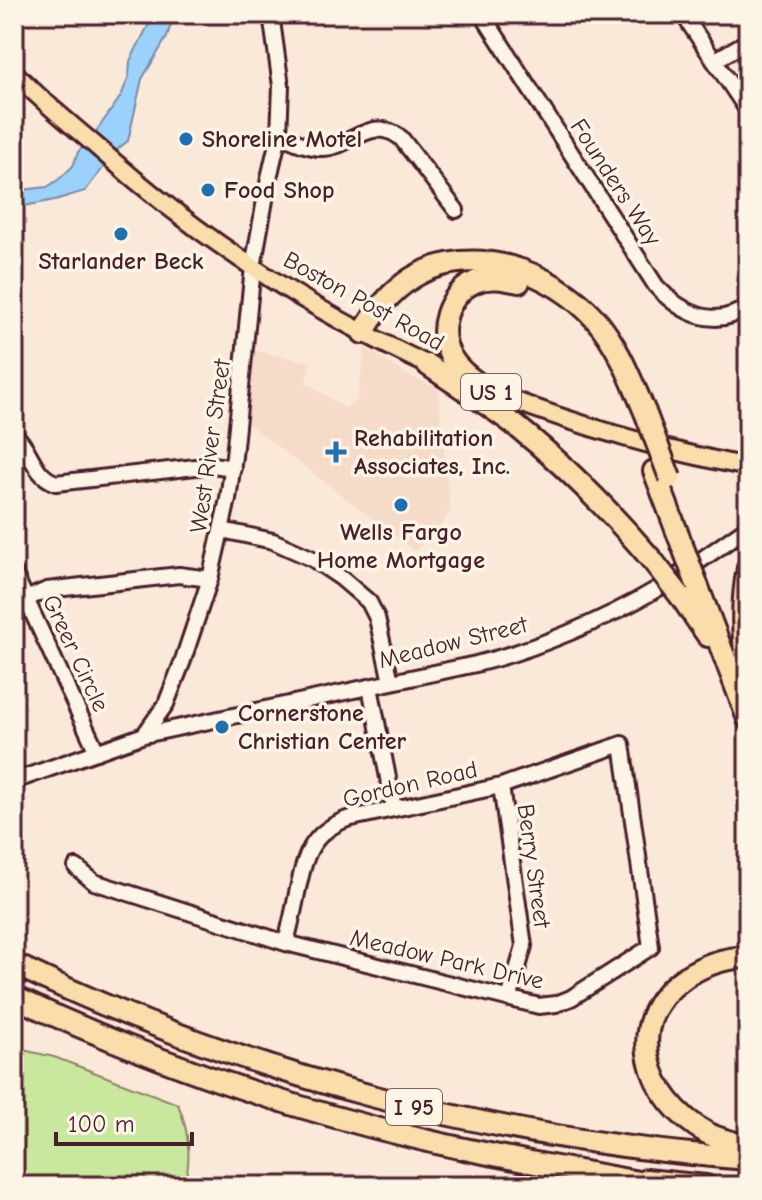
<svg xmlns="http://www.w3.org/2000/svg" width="762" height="1200" font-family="'Comic Neue',sans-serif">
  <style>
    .built { fill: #f7dbc9 }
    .green { fill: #cae79e; stroke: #8a8364; stroke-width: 2 }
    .water { fill: #9bd1fa; stroke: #7b8aa7; stroke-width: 2 }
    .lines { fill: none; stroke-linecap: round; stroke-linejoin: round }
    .minor-casing { stroke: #4a1f2b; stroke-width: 20 }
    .major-casing { stroke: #4a1f2b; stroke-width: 22 }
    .highway-casing { stroke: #4a1f2b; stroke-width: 26 }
    .minor { stroke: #fcf5e5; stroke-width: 14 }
    .major { stroke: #f9ddab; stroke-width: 16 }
    .highway { stroke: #f9ddab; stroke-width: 20 }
    .highway-bridge-casing { stroke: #4a1f2b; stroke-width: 26; stroke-linecap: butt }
    .highway-bridge { stroke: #f9ddab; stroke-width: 20 }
    .poi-dot { fill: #1f6fb2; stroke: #fcf5e5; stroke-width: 3 }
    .labels { text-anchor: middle; stroke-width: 7; stroke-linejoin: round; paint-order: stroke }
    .shield { fill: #fcf5e5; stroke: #7f5f63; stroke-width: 2 }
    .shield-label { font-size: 22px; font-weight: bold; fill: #4a1f2b }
    .poi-label { font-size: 24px; font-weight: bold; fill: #4a1f2b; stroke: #fcf5e5; text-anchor: start }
    .street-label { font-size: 24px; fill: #4a1f2b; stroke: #fcf5e5 }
  </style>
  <rect width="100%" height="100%" fill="#fae9d8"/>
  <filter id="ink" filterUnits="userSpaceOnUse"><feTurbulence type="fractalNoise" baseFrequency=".0125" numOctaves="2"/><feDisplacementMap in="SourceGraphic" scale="16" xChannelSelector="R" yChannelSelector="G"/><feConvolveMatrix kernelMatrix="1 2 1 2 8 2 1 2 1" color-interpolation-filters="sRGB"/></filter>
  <g filter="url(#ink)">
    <path class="built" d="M 365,348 L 411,377 L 438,388 L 450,510 L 441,526 L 415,551 L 247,423 L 252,350 L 310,362 L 306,382 L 345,408 L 357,400 Z"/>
    <path class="green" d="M 14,1048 L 54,1057 L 178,1104 C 189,1131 192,1158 184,1186 L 14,1186 Z
      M 472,1176 L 519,1186 L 382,1186 L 386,1185 Z"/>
    <path class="water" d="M 154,14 L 174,14 L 167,37 L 142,79 L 128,141 L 119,148 L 85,191 L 55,200 L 14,208 L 14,191 L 47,187 L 58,180 L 73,166 L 78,152 L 97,130 L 121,96 L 129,76 L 130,61 Z"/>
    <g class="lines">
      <g class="minor-casing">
        <path id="minor" d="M 482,14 L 656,286 C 681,313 715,331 748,306
          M 683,14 L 748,111
          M 714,61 L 748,41
          M 279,135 C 292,140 308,148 322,148 C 352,148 371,114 401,138 L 456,210
          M 14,434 C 32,449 32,475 56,483 L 213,465 L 233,468
          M 222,530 L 273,541 L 313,559 L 341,578 L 369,602 L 377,618 L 391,682
          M 14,573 L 97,752
          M 26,599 L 47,590 L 179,575 L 210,579
          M 370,687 L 394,808
          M 144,735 L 166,704 L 182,663 L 210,579 L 228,499 L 234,456 L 253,267 L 269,178 L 279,135 L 281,86 L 271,14
          M 14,781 L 144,735 L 476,664 C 534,650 605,620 657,589 C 688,570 718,548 748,527
          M 501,786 L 524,946 L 509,999
          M 76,867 L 94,882 L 286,943 L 539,1006 L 556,1004 L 571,998 L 651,947 L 622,744 L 501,786 L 347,819 C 309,834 305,857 297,893 C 294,910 290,926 286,943"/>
      </g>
      <g class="major-casing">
        <path id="major" d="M 14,72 C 39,99 67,121 95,145 C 197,237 314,313 439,370
          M 479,387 C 566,422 656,449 748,467"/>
      </g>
      <g class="highway-casing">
        <path id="highway" d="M 363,333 C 376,311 390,292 412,278 C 472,241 553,271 596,320 C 619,347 631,380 645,412
          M 428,365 C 457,385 487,404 515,425 C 565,465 610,511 652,560
          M 489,391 C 474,381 460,372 451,357 C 436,330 447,295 475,282 C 489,276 504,279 519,282
          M 654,471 L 682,545
          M 748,568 C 741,603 742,638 748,673
          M 698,587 L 748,719
          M 681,597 L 708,636
          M 748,957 C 724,958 704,964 684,978 C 620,1022 647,1100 707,1133 C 720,1140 734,1143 748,1146
          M 14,964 C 244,1075 493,1140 748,1159
          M 14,997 C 144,1058 280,1106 420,1139 C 498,1158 578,1170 658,1186
          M 646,1180 L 706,1186"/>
      </g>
      <use href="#minor" class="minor"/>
      <use href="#major" class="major"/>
      <use href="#highway" class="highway"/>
      <g class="highway-bridge-casing">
        <path id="highway-bridge" d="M 645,412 L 670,478
          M 682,545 L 698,587
          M 652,560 L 681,597"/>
      </g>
      <use href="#highway-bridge" class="highway-bridge"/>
    </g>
  </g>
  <g class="poi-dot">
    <circle cx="186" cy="139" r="8"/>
    <circle cx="208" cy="190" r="8"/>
    <circle cx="121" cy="234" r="8"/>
    <path d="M332 440h8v8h8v8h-8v8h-8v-8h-8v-8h8z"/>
    <circle cx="401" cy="505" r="8"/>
    <circle cx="222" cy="727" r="8"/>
  </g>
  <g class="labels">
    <g class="shield">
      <rect x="461" y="374" width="60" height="36" rx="6"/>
      <rect x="386" y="1089" width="56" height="36" rx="6"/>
    </g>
    <g class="shield-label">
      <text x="491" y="400">US 1</text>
      <text x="414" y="1115">I 95</text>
    </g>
    <g class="poi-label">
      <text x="202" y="147">Shoreline Motel</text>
      <text x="224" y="198">Food Shop</text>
      <text x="121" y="269" text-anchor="middle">Starlander Beck</text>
      <text x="354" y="446">Rehabilitation<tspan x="354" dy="28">Associates, Inc.</tspan></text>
      <text x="401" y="540" text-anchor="middle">Wells Fargo<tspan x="401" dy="28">Home Mortgage</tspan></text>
      <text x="238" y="721">Cornerstone<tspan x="238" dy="28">Christian Center</tspan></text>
    </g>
    <g class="street-label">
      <text transform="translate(616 182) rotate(57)" y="8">Founders Way</text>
      <text transform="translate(364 301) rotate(29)" y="8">Boston Post Road</text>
      <text transform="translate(210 446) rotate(-82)" y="8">West River Street</text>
      <text transform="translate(453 642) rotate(-14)" y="8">Meadow Street</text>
      <text transform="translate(76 653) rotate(65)" y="8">Greer Circle</text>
      <text transform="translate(410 784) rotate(-13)" y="8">Gordon Road</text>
      <text transform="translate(534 866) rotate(82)" y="8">Berry Street</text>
      <text transform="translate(447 959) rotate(13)" y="8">Meadow Park Drive</text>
    </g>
  </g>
  <rect width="762" height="1200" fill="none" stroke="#fcf5e5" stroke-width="48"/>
  <rect x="24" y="24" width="714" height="1152" fill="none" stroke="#4a1f2b" stroke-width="3" filter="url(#ink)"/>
  <path d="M56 1132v12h136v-12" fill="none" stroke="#4a1f2b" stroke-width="4"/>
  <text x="68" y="1132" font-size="24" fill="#4a1f2b" stroke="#fcf5e5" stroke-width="6" paint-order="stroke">100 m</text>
</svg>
